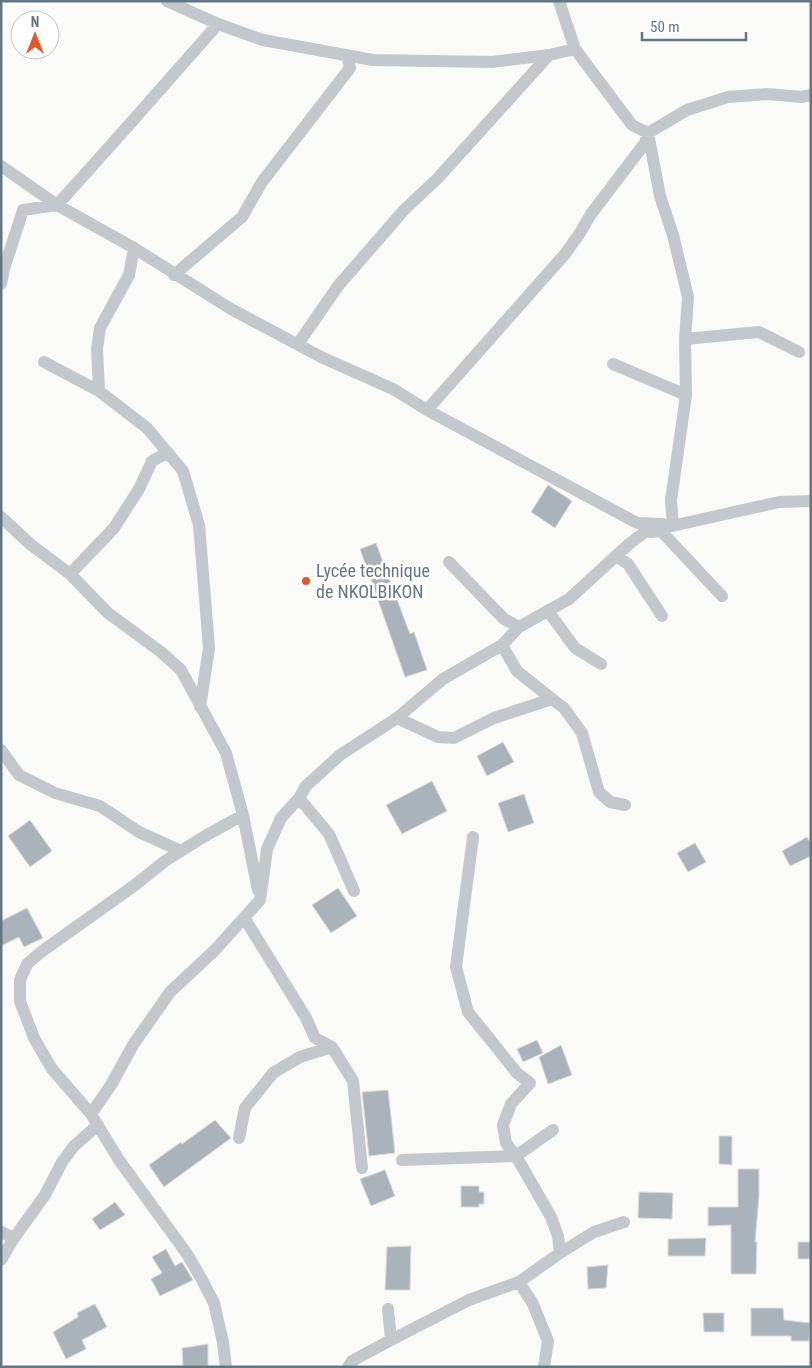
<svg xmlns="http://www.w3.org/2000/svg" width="812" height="1368" font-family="'Roboto Condensed',sans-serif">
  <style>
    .building { fill: #aab3b9; stroke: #dcdcda }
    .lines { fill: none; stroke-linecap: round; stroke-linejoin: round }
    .minor { stroke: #c3c8cc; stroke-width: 12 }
    .poi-dot { fill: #e4572e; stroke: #fff; stroke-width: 2 }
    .labels { text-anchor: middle; stroke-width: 5; stroke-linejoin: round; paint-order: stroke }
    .poi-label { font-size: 18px; fill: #657683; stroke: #fff; text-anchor: start }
  </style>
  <rect width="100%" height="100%" fill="#fafaf8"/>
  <path class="building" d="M 548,485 L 572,501 L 555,528 L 531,512 Z
    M 376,543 L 410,634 L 414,632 L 427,670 L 405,677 L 360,549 Z
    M 503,742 L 514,762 L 487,776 L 477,756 Z
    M 432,781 L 447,811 L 402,834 L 386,805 Z
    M 524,794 L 534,823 L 508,832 L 498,803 Z
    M 30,820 L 52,851 L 30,867 L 8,836 Z
    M 807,837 L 811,844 L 811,856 L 790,866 L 782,851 Z
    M 695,843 L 706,862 L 688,872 L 677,853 Z
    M 338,888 L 357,916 L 331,933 L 312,905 Z
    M 27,908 L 43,938 L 24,947 L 19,937 L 1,946 L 1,921 Z
    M 537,1040 L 543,1053 L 523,1062 L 517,1049 Z
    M 561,1045 L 572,1075 L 548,1084 L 539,1057 Z
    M 388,1090 L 395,1153 L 369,1156 L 362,1092 Z
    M 215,1120 L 231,1138 L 164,1187 L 149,1165 L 181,1142 L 182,1144 Z
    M 719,1136 L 732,1136 L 732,1165 L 719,1164 Z
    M 738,1169 L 759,1169 L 759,1196 L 755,1242 L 757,1242 L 756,1274 L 731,1274 L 731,1225 L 708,1226 L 708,1207 L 738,1207 Z
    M 385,1170 L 395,1196 L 371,1206 L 360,1179 Z
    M 461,1186 L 479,1186 L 479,1192 L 484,1192 L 484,1204 L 479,1204 L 479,1207 L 461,1207 Z
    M 639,1192 L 673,1193 L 672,1219 L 638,1218 Z
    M 115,1202 L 125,1215 L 100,1230 L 92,1219 Z
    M 706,1238 L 705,1256 L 668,1256 L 668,1239 Z
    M 798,1242 L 811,1242 L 811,1259 L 798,1259 Z
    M 411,1246 L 410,1290 L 385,1290 L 387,1247 Z
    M 166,1249 L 175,1266 L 182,1262 L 193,1280 L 160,1296 L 151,1279 L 162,1273 L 152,1257 Z
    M 608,1265 L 606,1288 L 588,1289 L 587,1267 Z
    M 95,1304 L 107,1327 L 82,1340 L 86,1349 L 66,1359 L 53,1332 L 78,1317 L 77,1313 Z
    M 751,1308 L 783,1308 L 784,1320 L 810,1323 L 809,1341 L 791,1341 L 791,1336 L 751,1336 Z
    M 703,1313 L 724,1313 L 724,1332 L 704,1332 Z
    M 208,1344 L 208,1367 L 183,1367 L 182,1348 Z"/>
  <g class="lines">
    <path class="minor" d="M 167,1 L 218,24 L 263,40 L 373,60 L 492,62 L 549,55 L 575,49
      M 559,1 L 575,49 L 632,125 L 648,133
      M 648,133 L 660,196 L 673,235 L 688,297 L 685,339 L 686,395 L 671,500 L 673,525
      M 1,166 L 57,205 L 134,248 L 231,309 L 321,357 L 393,389 L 427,410 L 637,523 L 663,524
      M 174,275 L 242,217 L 262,182 L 350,68 L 347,55
      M 1,284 L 4,269 L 23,210 L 57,205 C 112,145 164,85 218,24
      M 685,339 L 759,332 L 799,352
      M 298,344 L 338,286 L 404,210 L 438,178 L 549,55
      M 44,362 L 99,391 L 147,428 L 183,471 L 199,525 L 209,648 L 200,707
      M 613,364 L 686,395
      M 99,391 L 97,349 L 100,328 L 129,275 L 134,248
      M 427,410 L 565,254 L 580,233 L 591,214 L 645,143 L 648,133 L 687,110 L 728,97 L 767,94 L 801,97 L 811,95
      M 1,517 L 30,544 L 70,574 L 108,613 L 161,652 L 181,670 L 226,753 L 243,815 L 258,890
      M 650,532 L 661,531 L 722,596
      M 616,556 L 628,564 L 662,616
      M 449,562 L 504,619 L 519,627
      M 70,574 L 114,528 L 139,489 L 152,461 L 167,453
      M 548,611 L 575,648 L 601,664
      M 502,645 L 517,671 L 552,699
      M 397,718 L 438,737 L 454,738 L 494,718 L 552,699 L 564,708 L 582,733 L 599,792 L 610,802 L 625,805
      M 1,750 L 19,775 L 55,793 L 100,806 L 139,832 L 181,851
      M 299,798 L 329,834 L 354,891
      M 473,837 L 456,967 L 468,1012 L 517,1073 L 530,1083 L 511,1104 L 503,1125 L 506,1143 L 516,1156 L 551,1217 L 558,1236 L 560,1253
      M 245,919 L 306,1018 L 315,1038 L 332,1047 L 353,1081 L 362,1168
      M 91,1114 L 111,1085 L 133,1045 L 170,992 L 215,950 L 260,900 L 267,849 L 281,818 L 299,798 L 306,786 L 340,755 L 397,718 L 443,679 L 502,645 L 519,627 L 569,599 L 629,544 L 645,532 L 779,502 L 811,501
      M 239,1138 L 245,1108 L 273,1073 L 300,1057 L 332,1047
      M 402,1160 L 516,1156 L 553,1130
      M 1,1232 L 14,1238
      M 1,1260 L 14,1238 L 45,1195 L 62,1162 L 74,1146 L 98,1125
      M 519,1282 L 533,1304 L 548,1341 L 544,1367
      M 391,1340 L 469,1300 L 519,1282 L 560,1253 L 594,1232 L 624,1222
      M 226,1367 L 223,1342 L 214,1303 L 201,1278 L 187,1254 L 119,1160 L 91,1114 L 52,1069 L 34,1038 L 20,1001 L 20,980 L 27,964 L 41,952 L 135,885 L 165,861 L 205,836 L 243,815
      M 348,1367 L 352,1361 L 391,1340 L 388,1309"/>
  </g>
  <circle class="poi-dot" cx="306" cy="581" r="5"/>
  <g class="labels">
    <g class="poi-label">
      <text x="316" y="577">Lycée technique<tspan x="316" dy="21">de NKOLBIKON</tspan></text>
    </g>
  </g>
  <rect width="812" height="1368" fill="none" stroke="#657683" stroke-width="5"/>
  <g transform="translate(35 35)"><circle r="24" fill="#ffffff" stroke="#c1c8cd"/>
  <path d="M0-4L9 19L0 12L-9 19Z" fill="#e4572e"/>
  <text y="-8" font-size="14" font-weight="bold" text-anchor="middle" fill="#657683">N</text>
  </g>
  <path d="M642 32v8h104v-8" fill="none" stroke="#657683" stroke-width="2.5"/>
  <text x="650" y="32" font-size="15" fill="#657683" stroke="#ffffff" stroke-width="4" paint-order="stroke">50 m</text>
</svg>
